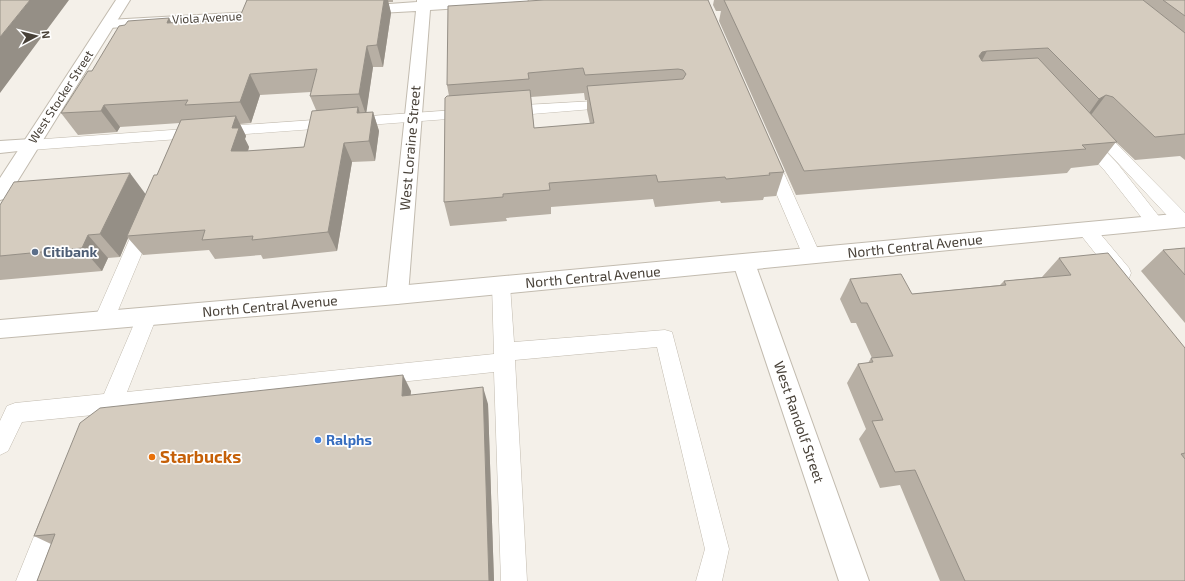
<svg xmlns="http://www.w3.org/2000/svg" width="1185" height="581" font-family="'Exo 2',sans-serif">
  <style>
    .lines { fill: none; stroke-linecap: round; stroke-linejoin: round }
    .service-casing { stroke: #c2bbaf; stroke-width: 1 }
    .minor-casing { stroke: #c2bbaf; stroke-width: 2 }
    .tertiary-casing { stroke: #c2bbaf; stroke-width: 2 }
    .service { fill: #fff; fill-rule: evenodd }
    .minor { fill: #fff; fill-rule: evenodd }
    .tertiary { fill: #fff; fill-rule: evenodd }
    .wall { fill: #b7afa4; fill-rule: evenodd }
    .shaded-wall { fill: #958f86 }
    .building { fill: #d5ccbf; stroke: #958f86 }
    .service-dot { fill: #5c6f8a; stroke: #fff; stroke-width: 1.5 }
    .shop-dot { fill: #3f7fe0; stroke: #fff; stroke-width: 1.5 }
    .food-dot { fill: #e8710a; stroke: #fff; stroke-width: 1.5 }
    .labels { text-anchor: middle; stroke-width: 3.5; stroke-linejoin: round; paint-order: stroke }
    .far-street-label { font-size: 12px; fill: #484138; stroke: #fff }
    .street-label { font-size: 14px; fill: #484138; stroke: #fff }
    .service-label { font-size: 14px; font-weight: bold; fill: #4e5e75; stroke: #fff; text-anchor: start }
    .shop-label { font-size: 14px; font-weight: bold; fill: #366cbe; stroke: #fff; text-anchor: start }
    .near-food-label { font-size: 17px; font-weight: bold; fill: #c56008; stroke: #fff; text-anchor: start }
  </style>
  <rect width="100%" height="100%" fill="#f4f0e9"/>
  <g class="lines">
    <g class="service-casing">
      <path id="service" d="M 612,100 L 617,101 L 619,104 L 617,107 L 507,116 L 502,114 L 500,111 L 502,108 L 507,106 Z
        M 470,109 L 475,111 L 477,114 L 475,117 L 31,150 L 25,149 L 23,145 L 25,141 L 31,140 Z
        M 1095,125 L 1100,127 L 1185,213 L 1185,225 L 1181,226 L 1175,224 L 1090,133 L 1087,130 L 1090,127 Z
        M 1086,135 L 1091,136 L 1117,163 L 1161,219 L 1164,223 L 1161,227 L 1155,229 L 1149,227 L 1105,171 L 1081,144 L 1078,140 L 1081,136 Z
        M 770,155 L 776,156 L 778,160 L 821,256 L 818,261 L 812,263 L 806,261 L 803,256 L 762,160 L 764,156 Z
        M 146,216 L 152,218 L 155,222 L 114,320 L 111,326 L 104,328 L 97,326 L 94,320 L 137,222 L 140,218 Z
        M 1086,223 L 1092,224 L 1129,268 L 1131,273 L 1129,278 L 1122,280 L 1115,278 L 1080,234 L 1077,229 L 1080,224 Z
        M 501,278 L 508,280 L 510,285 L 514,342 L 665,330 L 672,332 L 729,549 L 722,581 L 696,581 L 705,549 L 657,347 L 515,360 L 527,581 L 501,581 L 494,372 L 118,412 L 111,420 L 103,423 L 95,420 L 93,415 L 22,422 L 8,451 L 0,455 L 0,421 L 7,406 L 15,403 L 104,394 L 140,310 L 147,308 L 154,310 L 157,316 L 127,392 L 494,354 L 492,285 L 494,280 Z
        M 54,506 L 63,509 L 66,518 L 42,581 L 16,581 L 45,509 Z"/>
    </g>
    <g class="minor-casing">
      <path id="minor" d="M 417,0 L 528,0 L 526,3 L 521,4 L 430,10 L 408,295 L 405,301 L 397,304 L 389,301 L 386,295 L 416,11 L 361,14 L 356,13 L 354,10 L 356,7 L 361,6 L 417,2 Z
        M 270,11 L 275,12 L 277,15 L 275,18 L 108,28 L 103,27 L 101,24 L 103,21 L 108,20 Z
        M 31,139 L 37,141 L 40,145 L 37,149 L 0,153 L 0,141 Z
        M 744,255 L 752,257 L 755,263 L 869,581 L 839,581 L 733,263 L 736,257 Z"/>
    </g>
    <g class="tertiary-casing">
      <path id="tertiary" d="M 116,0 L 130,0 L 7,198 L 0,200 L 0,178 Z
        M 1185,213 L 1185,227 L 397,304 L 0,338 L 0,320 L 397,286 Z"/>
    </g>
    <use href="#service" class="service"/>
    <use href="#minor" class="minor"/>
    <use href="#tertiary" class="tertiary"/>
  </g>
  <path class="wall" d="M 247,0 L 393,0 L 393,2 L 388,2 L 391,13 L 383,67 L 373,67 L 366,112 L 373,112 L 379,131 L 375,161 L 352,162 L 337,251 L 263,259 L 261,255 L 215,259 L 209,250 L 143,255 L 128,238 L 120,257 L 108,258 L 102,271 L 0,280 L 0,205 L 146,195 L 157,175 L 180,123 L 120,127 L 117,132 L 78,135 L 61,113 L 125,25 L 169,18 L 171,23 L 239,19 ZM 311,92 L 310,96 L 316,110 L 304,147 L 248,151 L 249,147 L 245,139 L 246,136 L 240,124 L 251,123 L 260,95 Z
    M 708,0 L 784,172 L 776,196 L 764,197 L 763,200 L 721,203 L 720,201 L 655,207 L 653,199 L 551,207 L 551,214 L 506,218 L 507,221 L 450,226 L 444,202 L 449,96 L 447,85 ZM 584,93 L 585,100 L 587,100 L 587,110 L 590,124 L 534,128 L 531,97 Z
    M 714,0 L 1185,0 L 1185,160 L 1180,156 L 1135,160 L 1116,142 L 1098,165 L 1071,168 L 1067,173 L 796,195 L 719,21 L 721,11 L 716,11 L 713,5 Z
    M 1185,248 L 1185,323 L 1141,271 L 1163,250 Z
    M 1059,258 L 1185,348 L 1185,581 L 940,581 L 900,485 L 880,488 L 859,439 L 866,429 L 847,383 L 858,364 L 868,363 L 871,358 L 872,358 L 856,323 L 851,323 L 840,299 L 850,279 L 912,294 L 1000,285 L 1004,281 L 1042,277 Z
    M 411,391 L 410,396 L 488,404 L 494,581 L 37,581 L 51,544 L 34,536 Z"/>
  <path class="shaded-wall" d="M 30,0 L 69,0 L 0,93 L 0,37 Z
    M 384,0 L 388,0 L 391,13 L 383,67 L 377,45 Z
    M 169,18 L 180,39 L 167,23 Z
    M 367,46 L 373,67 L 366,115 L 359,94 Z
    M 987,51 L 975,74 L 979,56 L 982,52 Z
    M 250,74 L 260,95 L 251,123 L 240,102 Z
    M 1106,95 L 1088,119 L 1082,123 L 1099,99 Z
    M 104,105 L 120,127 L 117,132 L 101,111 Z
    M 358,107 L 364,127 L 357,113 Z
    M 373,112 L 379,131 L 375,161 L 369,141 Z
    M 236,116 L 246,136 L 245,139 L 249,147 L 242,171 L 231,151 L 232,128 Z
    M 344,143 L 352,162 L 337,251 L 328,232 Z
    M 130,173 L 147,196 L 127,236 L 128,238 L 120,257 L 100,234 Z
    M 88,235 L 108,258 L 102,271 L 82,248 Z
    M 403,375 L 411,391 L 409,413 L 402,396 Z
    M 483,387 L 488,404 L 494,581 L 489,581 Z"/>
  <path class="building" d="M 0,0 L 30,0 L 0,37 Z
    M 247,0 L 384,0 L 377,45 L 367,46 L 359,94 L 310,96 L 317,69 L 250,74 L 240,102 L 185,105 L 188,100 L 104,105 L 101,111 L 61,113 L 88,71 L 92,71 L 119,26 L 125,25 L 128,21 L 169,18 L 167,23 L 239,19 Z
    M 544,0 L 708,0 L 784,172 L 769,173 L 770,175 L 726,179 L 725,177 L 658,182 L 656,175 L 549,183 L 550,190 L 503,194 L 503,197 L 444,202 L 445,98 L 447,96 L 530,90 L 534,128 L 594,123 L 587,86 L 683,79 L 686,74 L 683,70 L 678,69 L 585,75 L 583,68 L 528,73 L 529,79 L 447,85 L 448,6 Z
    M 724,0 L 1143,0 L 1185,33 L 1185,134 L 1155,137 L 1113,97 L 1106,95 L 1099,99 L 1048,48 L 987,51 L 982,52 L 979,56 L 982,61 L 1038,58 L 1117,142 L 1082,145 L 1086,149 L 804,171 Z
    M 1163,0 L 1185,0 L 1185,16 Z
    M 358,107 L 357,113 L 373,112 L 369,141 L 344,143 L 328,232 L 252,240 L 253,236 L 202,240 L 205,230 L 127,236 L 154,175 L 157,175 L 181,120 L 236,116 L 232,128 L 239,128 L 231,151 L 246,151 L 304,147 L 312,111 Z
    M 130,173 L 100,234 L 88,235 L 82,248 L 0,256 L 0,205 L 14,182 Z
    M 1185,248 L 1185,275 L 1163,250 Z
    M 1108,253 L 1185,348 L 1185,453 L 1181,454 L 1185,459 L 1185,581 L 965,581 L 915,470 L 895,472 L 872,421 L 883,420 L 858,364 L 873,362 L 871,358 L 893,356 L 867,303 L 861,303 L 850,279 L 901,274 L 912,294 L 1006,285 L 1004,281 L 1071,275 L 1059,258 Z
    M 403,375 L 402,396 L 483,387 L 489,581 L 37,581 L 55,534 L 34,536 L 80,423 L 100,408 Z"/>
  <circle class="service-dot" cx="35" cy="252" r="4"/>
  <circle class="shop-dot" cx="318" cy="440" r="4"/>
  <circle class="food-dot" cx="152" cy="457" r="4"/>
  <g class="labels">
    <g class="far-street-label">
      <text transform="translate(207 18) rotate(-3)" y="4">Viola Avenue</text>
      <text transform="translate(61 97) rotate(-57)" y="4">West Stocker Street</text>
    </g>
    <g class="street-label">
      <text transform="translate(410 148) rotate(-85)" y="5">West Loraine Street</text>
      <text transform="translate(915 246) rotate(-6)" y="5">North Central Avenue</text>
      <text transform="translate(593 277) rotate(-5)" y="5">North Central Avenue</text>
      <text transform="translate(270 306) rotate(-5)" y="5">North Central Avenue</text>
      <text transform="translate(799 422) rotate(71)" y="5">West Randolf Street</text>
    </g>
    <g class="service-label">
      <text x="43" y="257">Citibank</text>
    </g>
    <g class="shop-label">
      <text x="326" y="445">Ralphs</text>
    </g>
    <g class="near-food-label">
      <text x="160" y="463">Starbucks</text>
    </g>
  </g>
  <g transform="translate(36 36) rotate(83)" stroke="#ffffff" stroke-width="3" paint-order="stroke">
  <path d="M0-3L7 15L0 10L-7 15Z" fill="#484138"/>
  <text y="-6" font-size="11" font-weight="bold" text-anchor="middle" fill="#484138">N</text>
  </g>
</svg>
